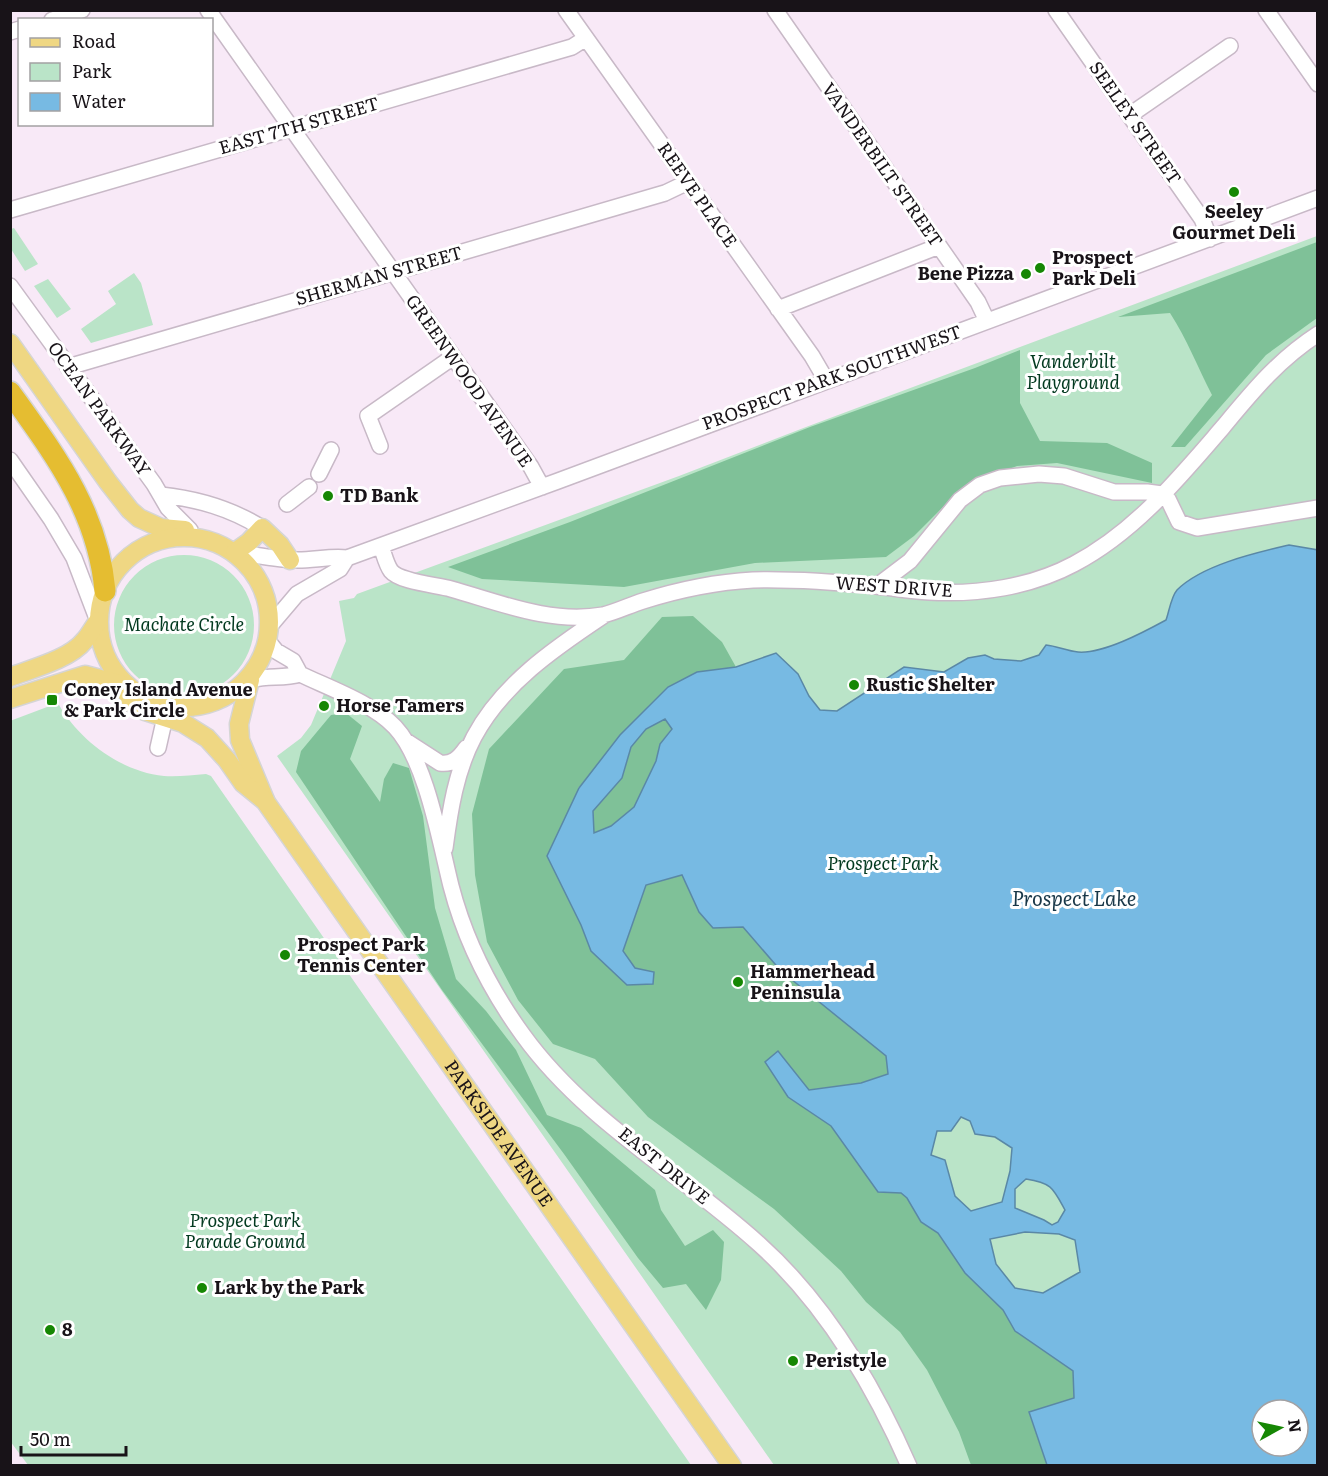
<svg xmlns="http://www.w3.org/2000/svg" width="1328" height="1476" font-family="Literata,serif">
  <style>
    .green { fill: #bae4c8; fill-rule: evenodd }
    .forest { fill: #7fc198 }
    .water { fill: #77bae3; stroke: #5a88a6; stroke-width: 1.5; fill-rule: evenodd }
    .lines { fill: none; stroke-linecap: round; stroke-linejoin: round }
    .minor-casing { stroke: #c8b9c7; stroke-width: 18 }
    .major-casing { stroke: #d5d5d5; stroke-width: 21 }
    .highway-casing { stroke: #d5d5d5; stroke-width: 24 }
    .minor { stroke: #fff; stroke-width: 15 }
    .major { stroke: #efd783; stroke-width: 18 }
    .highway { stroke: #e5bd31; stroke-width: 21 }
    .poi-dot { fill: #168704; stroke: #fff; stroke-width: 2 }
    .labels { text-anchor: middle; stroke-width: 6; stroke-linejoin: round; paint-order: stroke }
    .street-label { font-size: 18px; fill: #181318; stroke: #fff }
    .poi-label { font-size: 18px; font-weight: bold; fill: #181318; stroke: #fff; text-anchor: start }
    .park-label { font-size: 18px; font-style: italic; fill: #02391f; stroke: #fff }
    .water-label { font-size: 20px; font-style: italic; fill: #183748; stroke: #fff }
  </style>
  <rect width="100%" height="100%" fill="#f8e9f7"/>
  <path class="green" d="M 14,228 L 38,264 L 25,271 L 11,249 L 11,229 Z
    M 1317,236 L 1317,1465 L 774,1465 L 277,756 L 301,738 L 311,725 L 346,641 L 339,601 L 354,598 L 357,594 L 679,476 L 806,427 ZM 1262,1410 L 1298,1410 L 1298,1446 L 1262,1446 Z
    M 134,273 L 141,283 L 153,325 L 91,343 L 81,329 L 116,304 L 108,291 Z
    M 48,279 L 71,309 L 57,318 L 34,286 Z
    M114 625a70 70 0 1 1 140 0a70 70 0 1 1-140 0Z
    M 55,704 L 59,705 C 80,741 122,772 164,776 C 178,777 192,775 206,774 L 211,776 L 691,1465 L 28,1465 L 10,1441 L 10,721 Z"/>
  <path class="forest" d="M 1317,242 L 1317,318 L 1266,355 L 1185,447 L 1171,447 L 1212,395 C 1198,368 1187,339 1170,313 L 1118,317 Z
    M 1020,350 L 1020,403 L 1040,441 L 1107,443 L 1152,463 L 1152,483 L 1057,463 L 1017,466 L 963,487 L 914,536 L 886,557 L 755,563 L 624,587 L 482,579 L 448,567 L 570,522 L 810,427 L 975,368 Z
    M 693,616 L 722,642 L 736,667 L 697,672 L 578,788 L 581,925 L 591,951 L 627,985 L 653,984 L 635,968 L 623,951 L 646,885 L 682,875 L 699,912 L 743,927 L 781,971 L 887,1056 L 888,1074 L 861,1083 L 808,1090 L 778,1051 L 788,1097 L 831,1126 L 878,1192 L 901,1193 L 907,1198 L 921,1222 L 938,1233 L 965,1273 L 1003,1310 L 1015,1331 L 1073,1371 L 1074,1398 L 1029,1413 L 1047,1465 L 971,1465 L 959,1432 L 927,1370 L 900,1332 L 866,1302 L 841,1271 L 774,1209 L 648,1117 L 595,1059 L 553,1044 L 518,1000 L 487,942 L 475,875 L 472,814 L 489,749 L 564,669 L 624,660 L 662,617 Z
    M 346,713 L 362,726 L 350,759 L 380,802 L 384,779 L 393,763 L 409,768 L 423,816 L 435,908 L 456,979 L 486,1011 L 516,1050 L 547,1115 L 581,1128 L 655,1190 L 661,1210 L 685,1246 L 713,1230 L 724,1242 L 721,1280 L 706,1310 L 686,1284 L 663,1288 L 638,1258 L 564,1154 L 442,990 L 296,772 L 301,751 L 331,715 Z
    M 664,718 L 672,728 L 660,744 L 656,761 L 634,807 L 611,826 L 593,834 L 593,811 L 622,778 L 630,747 L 646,729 Z"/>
  <path class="water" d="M 1289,545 L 1318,550 L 1317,1465 L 1047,1465 L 1029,1412 L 1074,1398 L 1073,1371 L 1015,1331 L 1003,1310 L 965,1273 L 938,1233 L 921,1222 L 907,1198 L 901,1193 L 878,1192 L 831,1126 L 788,1097 L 765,1062 L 778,1051 L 809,1090 L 861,1083 L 888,1074 L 886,1056 L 781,971 L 743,927 L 713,928 L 699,912 L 682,875 L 646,885 L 623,951 L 635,968 L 654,972 L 653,984 L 627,985 L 591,951 L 581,925 L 547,856 L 579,788 L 620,735 L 668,687 L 697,672 L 736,667 L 776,653 L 798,674 L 809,696 L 820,710 L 837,711 L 904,667 L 944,672 L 968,658 L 985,655 L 994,659 L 1021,661 L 1039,655 L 1046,645 C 1057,646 1067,651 1078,652 C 1103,654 1144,632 1166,620 C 1169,612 1171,597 1177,590 C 1202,565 1255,553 1289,545 ZM 665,719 L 672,729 L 660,744 L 656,761 L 634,807 L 611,826 L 594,833 L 593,811 L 622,778 L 631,747 L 646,729 ZM 961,1117 L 970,1121 L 975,1134 L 995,1137 L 1012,1148 L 1010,1171 L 1002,1202 L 971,1211 L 955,1196 L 945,1160 L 931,1155 L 937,1131 L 951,1131 ZM 1026,1179 C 1052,1183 1053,1188 1065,1210 L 1058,1222 L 1052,1225 L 1044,1220 L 1015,1208 L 1015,1189 ZM 1025,1232 L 1059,1234 L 1075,1240 L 1080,1272 L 1043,1293 L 1015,1288 L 996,1264 L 990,1239 ZM 1262,1410 L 1298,1410 L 1298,1446 L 1262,1446 Z"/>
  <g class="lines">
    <g class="minor-casing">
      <path id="minor" d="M 208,10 L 531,467 L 542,487
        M 566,10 L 812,356 L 826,380
        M 775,10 L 978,302 L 987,321
        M 1056,10 L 1202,219 L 1210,239
        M 1266,10 L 1318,84
        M 52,20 L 82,10
        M 10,32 L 20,29
        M 1130,115 L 1230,46
        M 10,210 L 572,47 L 586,38
        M 10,286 L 154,484 L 168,508 L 190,530
        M 778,309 L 939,246
        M 68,367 L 665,193 L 688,182
        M 380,446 L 368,416 L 453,357
        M 10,460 L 51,519 L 74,558 L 98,621
        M 319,474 L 331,450
        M 161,495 C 198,499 230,508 262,528
        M 287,504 L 309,487
        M 381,546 C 384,554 386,564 391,571 C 400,582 437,585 451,589 C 501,603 550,624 603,615 C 616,612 630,605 643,601 C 678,590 716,582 753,580 C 794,579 835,582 876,586 C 894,588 911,591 929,592 C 978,595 1031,587 1074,564 C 1135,532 1179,478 1223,427 C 1253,391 1278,360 1318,334
        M 235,552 C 257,555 277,560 298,560 C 315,560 331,556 347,558 L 558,481 L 1318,198
        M 877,586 L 910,561 L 960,500 L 980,485 L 1000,478 L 1039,474 L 1064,476 L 1114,492 L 1147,492 L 1162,494 L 1168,499 L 1179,522 L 1197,528 L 1318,508
        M 269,627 L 297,594 L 340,569 L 347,558
        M 300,674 C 329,688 372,703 395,727 C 426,760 440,842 451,886 C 465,940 491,991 523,1035 C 585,1121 682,1174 759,1244 C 826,1304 873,1384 909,1466
        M 250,680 C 267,675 283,679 300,674 L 293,661 L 276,651 L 267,640
        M 406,741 L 440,763 C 452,765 459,758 466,748
        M 158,748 L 165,717
        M 445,848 C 450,810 456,771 474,737 C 502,684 555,648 603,616"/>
    </g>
    <g class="major-casing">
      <g id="major">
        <path d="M 10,343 L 108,482 L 130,510 L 139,518 L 161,528 L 185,530"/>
        <circle cx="184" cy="622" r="85"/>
        <path d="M 235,552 L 249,542 L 262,528 L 280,545 L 290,560"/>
        <path d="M 10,677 C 31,669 70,659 84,641 C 89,636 93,628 98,621"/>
        <path d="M 250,680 L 239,724 L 240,740 L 265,800"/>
        <path id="s1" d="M 123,685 L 132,703 L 145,711 L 183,723 L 207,738 L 227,760 L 243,783 L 265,801 L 732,1466"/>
        <path d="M 10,699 L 85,675 L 123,685"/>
      </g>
    </g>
    <g class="highway-casing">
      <path id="highway" d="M 10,392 C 55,455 98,511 105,591"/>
    </g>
    <use href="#minor" class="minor"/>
    <use href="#major" class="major"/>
    <use href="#highway" class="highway"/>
  </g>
  <g class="poi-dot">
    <circle cx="1234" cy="192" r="6"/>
    <circle cx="1040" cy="268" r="6"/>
    <circle cx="1026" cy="274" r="6"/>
    <circle cx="328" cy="496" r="6"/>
    <circle cx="854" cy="685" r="6"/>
    <rect x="46" y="694" width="12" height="12" rx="3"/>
    <circle cx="324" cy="706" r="6"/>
    <circle cx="285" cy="955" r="6"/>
    <circle cx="738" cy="982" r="6"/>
    <circle cx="202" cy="1288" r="6"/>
    <circle cx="50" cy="1330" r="6"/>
    <circle cx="793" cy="1361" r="6"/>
  </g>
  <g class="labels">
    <g class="street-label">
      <text transform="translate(1135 123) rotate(55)" y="6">SEELEY STREET</text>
      <text transform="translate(299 126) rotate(-16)" y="6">EAST 7TH STREET</text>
      <text transform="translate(882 165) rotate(55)" y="6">VANDERBILT STREET</text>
      <text transform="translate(697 195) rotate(55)" y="6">REEVE PLACE</text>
      <text transform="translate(379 276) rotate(-16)" y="6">SHERMAN STREET</text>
      <text transform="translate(832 378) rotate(-20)" y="6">PROSPECT PARK SOUTHWEST</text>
      <text transform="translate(469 381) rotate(55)" y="6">GREENWOOD AVENUE</text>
      <text transform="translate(99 409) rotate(54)" y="6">OCEAN PARKWAY</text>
      <text transform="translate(894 587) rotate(4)" y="6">WEST DRIVE</text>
      <text dy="6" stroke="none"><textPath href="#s1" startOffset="596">PARKSIDE AVENUE</textPath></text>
      <text transform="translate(664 1166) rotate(39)" y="6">EAST DRIVE</text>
    </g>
    <g class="poi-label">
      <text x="1234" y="218" text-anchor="middle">Seeley<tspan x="1234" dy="21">Gourmet Deli</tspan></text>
      <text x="1052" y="264">Prospect<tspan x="1052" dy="21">Park Deli</tspan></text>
      <text x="1014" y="280" text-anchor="end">Bene Pizza</text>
      <text x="340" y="502">TD Bank</text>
      <text x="866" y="691">Rustic Shelter</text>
      <text x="64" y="696">Coney Island Avenue<tspan x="64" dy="21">&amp; Park Circle</tspan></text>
      <text x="336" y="712">Horse Tamers</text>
      <text x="297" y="951">Prospect Park<tspan x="297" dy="21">Tennis Center</tspan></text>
      <text x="750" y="978">Hammerhead<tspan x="750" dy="21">Peninsula</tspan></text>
      <text x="214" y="1294">Lark by the Park</text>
      <text x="62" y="1336">8</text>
      <text x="805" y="1367">Peristyle</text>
    </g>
    <g class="park-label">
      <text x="1073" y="368">Vanderbilt<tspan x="1073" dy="21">Playground</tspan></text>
      <text x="184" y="631">Machate Circle</text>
      <text x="883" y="870">Prospect Park</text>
      <text x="245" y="1227">Prospect Park<tspan x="245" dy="21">Parade Ground</tspan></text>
    </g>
    <g class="water-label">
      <text x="1074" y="906">Prospect Lake</text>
    </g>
  </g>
  <rect width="1328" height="1476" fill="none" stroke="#181318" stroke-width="24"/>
  <rect x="18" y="18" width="195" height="108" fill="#ffffff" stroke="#a3a1a3" stroke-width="1.5"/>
  <rect x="30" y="38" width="30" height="9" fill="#efd783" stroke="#a3a1a3" stroke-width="1.5"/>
  <text x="72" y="48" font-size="18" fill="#181318">Road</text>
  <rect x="30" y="63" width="30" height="18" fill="#bae4c8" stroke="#a3a1a3" stroke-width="1.5"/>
  <text x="72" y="78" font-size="18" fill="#181318">Park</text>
  <rect x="30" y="93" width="30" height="18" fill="#77bae3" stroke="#a3a1a3" stroke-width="1.5"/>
  <text x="72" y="108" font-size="18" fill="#181318">Water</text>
  <g transform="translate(1280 1428) rotate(82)"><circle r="28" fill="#ffffff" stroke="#a3a1a3" stroke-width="1.5"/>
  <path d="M0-4.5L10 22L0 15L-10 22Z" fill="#168704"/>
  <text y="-9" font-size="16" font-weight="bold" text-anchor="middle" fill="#181318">N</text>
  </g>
  <path d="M21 1446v9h105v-9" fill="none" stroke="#181318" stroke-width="3"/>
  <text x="30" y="1446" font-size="18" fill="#181318" stroke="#ffffff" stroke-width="4.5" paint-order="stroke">50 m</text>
</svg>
